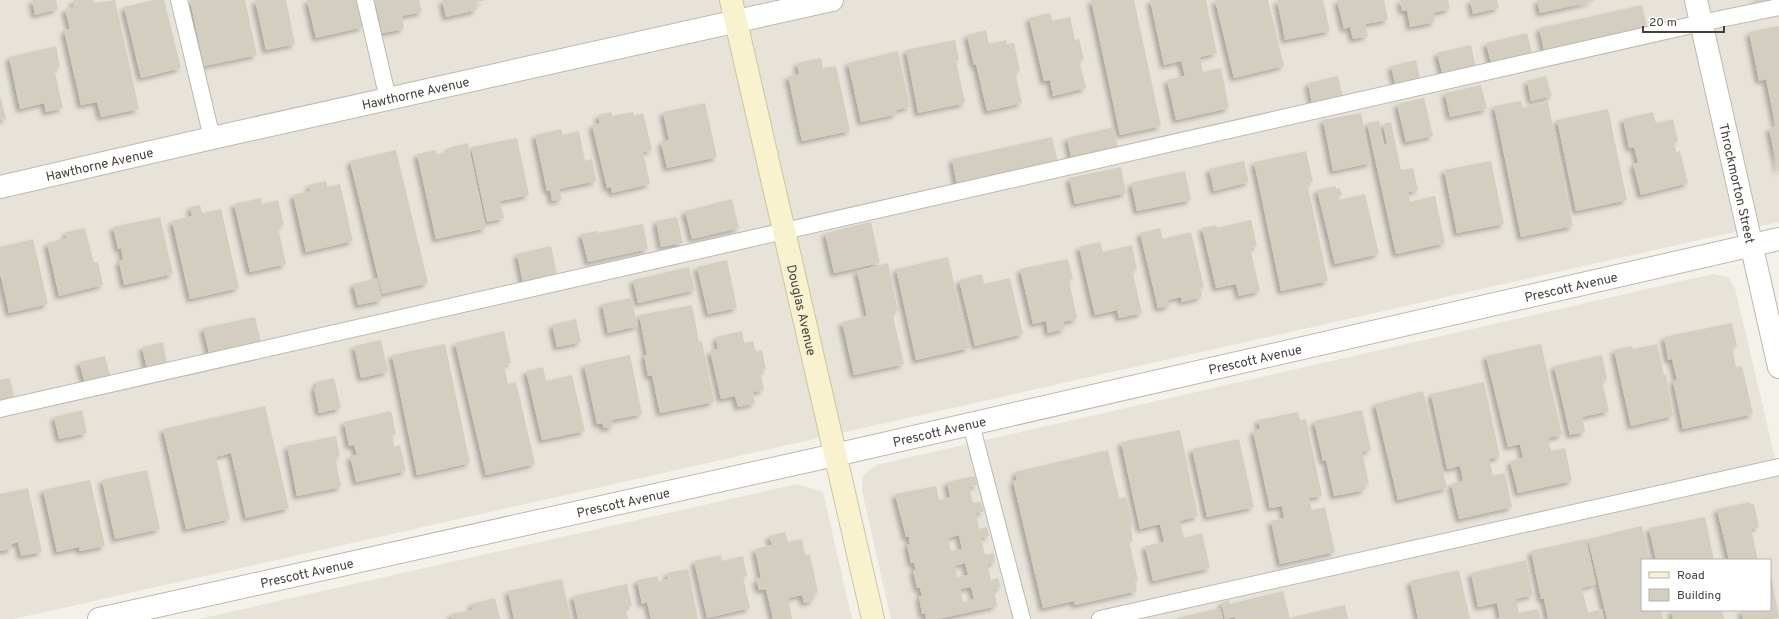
<svg xmlns="http://www.w3.org/2000/svg" width="1779" height="619" font-family="Overpass,sans-serif">
  <style>
    .residential { fill: #e7e3d9; fill-rule: evenodd }
    .building { fill: #d4cec1; fill-rule: evenodd; filter: url(#shadow) }
    .lines { fill: none; stroke-linecap: round; stroke-linejoin: round }
    .lane-casing { stroke: #beb9ae; stroke-width: 18 }
    .street-casing { stroke: #beb9ae; stroke-width: 24 }
    .secondary-casing { stroke: #cec59f; stroke-width: 24 }
    .lane { stroke: #fff; stroke-width: 16 }
    .street { stroke: #fff; stroke-width: 22 }
    .secondary { stroke: #f9f2cf; stroke-width: 22 }
    .labels { text-anchor: middle; stroke-width: 3; stroke-linejoin: round; paint-order: stroke }
    .street-label { font-size: 13px; fill: #464239; stroke: #fff }
  </style>
  <defs>
    <filter id="shadow"><feDropShadow dx="-3.5" dy="3.5" stdDeviation="2" flood-color="#0004"/></filter>
  </defs>
  <rect width="100%" height="100%" fill="#f3f1ea"/>
  <path class="residential" d="M 0,0 L 1779,0 L 1779,222 L 14,619 L 0,619 Z
    M 1713,274 L 1728,277 L 1735,288 L 1779,475 L 1779,619 L 891,619 L 862,491 L 863,475 L 876,465 ZM 1642,560 L 1770,560 L 1770,610 L 1642,610 Z
    M 797,484 L 823,492 L 852,619 L 199,619 Z"/>
  <path class="building" d="M 32,0 L 56,0 L 58,9 L 35,15 Z
    M 73,0 L 93,0 L 94,3 L 115,0 L 139,109 L 101,117 L 97,102 L 81,105 L 64,30 L 70,29 L 65,9 L 74,7 Z
    M 154,0 L 164,0 L 181,68 L 141,78 L 124,7 Z
    M 190,0 L 245,0 L 257,55 L 204,66 Z
    M 255,0 L 286,0 L 295,44 L 266,50 Z
    M 307,0 L 361,0 L 363,27 L 316,38 Z
    M 375,0 L 419,0 L 422,12 L 402,16 L 404,29 L 382,33 Z
    M 442,0 L 484,0 L 484,1 L 476,2 L 477,10 L 446,17 Z
    M 1091,0 L 1134,0 L 1161,126 L 1120,135 Z
    M 1150,0 L 1206,0 L 1217,53 L 1200,57 L 1203,72 L 1221,68 L 1229,108 L 1176,120 L 1167,80 L 1185,76 L 1181,61 L 1164,65 Z
    M 1215,0 L 1268,0 L 1284,66 L 1234,78 Z
    M 1277,0 L 1323,0 L 1330,31 L 1285,40 Z
    M 1337,0 L 1384,0 L 1388,20 L 1365,24 L 1368,36 L 1353,39 L 1350,27 L 1344,29 Z
    M 1400,0 L 1448,0 L 1450,9 L 1433,13 L 1435,22 L 1410,27 L 1407,10 L 1402,11 Z
    M 1470,0 L 1497,0 L 1499,8 L 1473,14 Z
    M 1537,0 L 1594,0 L 1594,1 L 1540,13 Z
    M 1754,0 L 1772,0 L 1773,1 L 1755,5 Z
    M 1642,5 L 1647,26 L 1544,50 L 1539,28 Z
    M 1050,13 L 1052,21 L 1070,17 L 1075,40 L 1079,39 L 1084,59 L 1079,60 L 1086,88 L 1053,96 L 1050,80 L 1044,81 L 1029,18 Z
    M 1779,26 L 1779,171 L 1778,171 L 1769,128 L 1776,127 L 1766,79 L 1759,81 L 1749,32 Z
    M 986,30 L 989,44 L 1006,40 L 1007,44 L 1014,43 L 1020,71 L 1015,72 L 1022,103 L 987,111 L 976,64 L 974,65 L 967,35 Z
    M 1527,33 L 1533,57 L 1492,67 L 1486,43 Z
    M 955,40 L 959,60 L 956,61 L 965,103 L 918,113 L 906,50 Z
    M 1471,45 L 1476,68 L 1443,76 L 1437,53 Z
    M 56,46 L 60,67 L 54,68 L 63,108 L 46,112 L 44,103 L 20,109 L 9,57 Z
    M 898,51 L 910,107 L 896,110 L 897,114 L 861,122 L 848,63 Z
    M 821,58 L 823,68 L 836,66 L 850,131 L 802,141 L 788,76 L 799,74 L 797,63 Z
    M 1416,60 L 1421,82 L 1396,88 L 1391,66 Z
    M 1338,76 L 1343,97 L 1312,104 L 1308,83 Z
    M 1546,76 L 1552,96 L 1531,101 L 1527,81 Z
    M 1481,85 L 1487,109 L 1450,117 L 1445,93 Z
    M 0,95 L 6,119 L 0,120 Z
    M 1424,98 L 1433,136 L 1406,142 L 1397,104 Z
    M 1521,101 L 1523,108 L 1548,102 L 1573,226 L 1521,237 L 1494,106 Z
    M 705,103 L 717,157 L 667,168 L 661,142 L 669,140 L 663,112 Z
    M 1608,109 L 1627,200 L 1576,211 L 1557,120 Z
    M 611,112 L 612,116 L 633,112 L 634,116 L 643,113 L 652,150 L 643,152 L 650,184 L 612,193 L 611,187 L 607,188 L 592,125 L 600,123 L 598,115 Z
    M 1653,112 L 1656,123 L 1673,119 L 1678,142 L 1673,143 L 1676,152 L 1680,151 L 1688,183 L 1641,195 L 1633,164 L 1638,163 L 1634,147 L 1629,148 L 1623,119 Z
    M 1361,113 L 1371,163 L 1333,171 L 1323,120 Z
    M 1379,121 L 1384,145 L 1387,144 L 1383,124 L 1391,122 L 1401,170 L 1413,168 L 1418,190 L 1408,192 L 1410,202 L 1435,196 L 1445,243 L 1396,254 L 1367,123 Z
    M 1113,127 L 1119,151 L 1072,162 L 1067,138 Z
    M 561,129 L 563,135 L 579,131 L 585,161 L 592,159 L 596,181 L 559,189 L 562,199 L 552,201 L 550,190 L 547,191 L 535,135 Z
    M 1052,137 L 1058,163 L 957,186 L 952,159 Z
    M 517,138 L 529,195 L 500,201 L 504,218 L 487,222 L 471,147 Z
    M 468,143 L 486,228 L 436,239 L 417,154 L 436,150 L 437,154 L 449,152 L 448,148 Z
    M 396,150 L 428,283 L 382,294 L 350,161 Z
    M 1306,151 L 1313,182 L 1307,183 L 1328,281 L 1281,291 L 1254,162 Z
    M 1244,161 L 1249,182 L 1214,191 L 1209,169 Z
    M 1491,161 L 1504,224 L 1457,233 L 1444,170 Z
    M 1121,167 L 1126,193 L 1075,204 L 1069,178 Z
    M 1185,171 L 1191,200 L 1137,211 L 1131,183 Z
    M 326,181 L 327,187 L 340,184 L 353,241 L 306,252 L 293,195 L 310,191 L 309,185 Z
    M 1336,186 L 1336,189 L 1340,188 L 1342,195 L 1338,196 L 1339,200 L 1365,194 L 1379,254 L 1335,264 L 1317,190 Z
    M 261,198 L 262,204 L 278,200 L 284,225 L 278,227 L 286,264 L 250,272 L 234,204 Z
    M 732,199 L 739,228 L 692,239 L 685,211 Z
    M 200,205 L 202,213 L 221,209 L 239,288 L 190,299 L 172,221 L 192,216 L 190,207 Z
    M 160,217 L 173,274 L 124,285 L 119,261 L 123,260 L 121,248 L 118,249 L 113,227 Z
    M 677,217 L 683,243 L 661,247 L 656,221 Z
    M 1251,220 L 1257,246 L 1250,248 L 1260,291 L 1239,296 L 1236,284 L 1216,288 L 1202,228 L 1216,225 L 1217,228 Z
    M 871,222 L 880,263 L 834,273 L 825,233 Z
    M 643,224 L 648,249 L 588,262 L 581,234 L 597,231 L 598,233 Z
    M 85,228 L 94,263 L 98,262 L 103,285 L 59,296 L 47,243 L 67,238 L 66,232 Z
    M 1160,228 L 1163,239 L 1191,232 L 1204,287 L 1200,288 L 1202,297 L 1182,302 L 1181,297 L 1168,300 L 1170,306 L 1158,308 L 1140,233 Z
    M 33,239 L 48,304 L 9,313 L 1,277 L 0,277 L 0,247 Z
    M 1100,242 L 1103,252 L 1132,245 L 1137,269 L 1132,270 L 1142,313 L 1119,318 L 1117,310 L 1095,315 L 1079,247 Z
    M 551,246 L 557,275 L 523,283 L 517,254 Z
    M 948,257 L 969,348 L 916,360 L 896,269 Z
    M 1068,259 L 1073,279 L 1069,280 L 1077,319 L 1063,322 L 1065,329 L 1048,333 L 1046,321 L 1033,324 L 1020,269 Z
    M 727,260 L 737,308 L 708,314 L 697,267 Z
    M 888,263 L 898,311 L 892,312 L 904,364 L 854,375 L 842,322 L 867,316 L 857,271 Z
    M 689,267 L 695,290 L 638,303 L 633,280 Z
    M 982,274 L 984,284 L 1010,278 L 1023,334 L 975,346 L 959,280 Z
    M 377,278 L 382,300 L 358,305 L 353,284 Z
    M 631,298 L 638,326 L 608,333 L 602,304 Z
    M 692,305 L 699,342 L 702,341 L 714,402 L 660,413 L 652,375 L 648,376 L 644,355 L 647,355 L 639,315 Z
    M 255,317 L 261,342 L 209,353 L 203,328 Z
    M 576,319 L 581,342 L 557,347 L 552,325 Z
    M 1732,323 L 1737,346 L 1732,347 L 1736,367 L 1742,366 L 1753,414 L 1683,429 L 1673,381 L 1677,380 L 1672,359 L 1668,360 L 1664,337 Z
    M 504,331 L 511,363 L 504,365 L 508,384 L 516,382 L 535,464 L 486,475 L 455,343 Z
    M 742,331 L 744,343 L 753,341 L 756,352 L 762,350 L 766,370 L 760,371 L 764,390 L 753,392 L 755,403 L 738,407 L 735,396 L 721,399 L 710,351 L 718,349 L 716,337 Z
    M 381,340 L 388,372 L 361,378 L 354,346 Z
    M 163,342 L 167,364 L 147,369 L 142,347 Z
    M 445,344 L 470,463 L 417,475 L 392,355 Z
    M 1541,344 L 1562,435 L 1548,438 L 1551,451 L 1565,448 L 1572,481 L 1518,493 L 1510,461 L 1523,458 L 1520,444 L 1508,447 L 1486,356 Z
    M 1657,344 L 1664,375 L 1666,374 L 1673,416 L 1631,426 L 1614,350 L 1632,346 L 1633,349 Z
    M 630,355 L 642,414 L 612,420 L 613,427 L 604,428 L 602,423 L 597,424 L 584,365 Z
    M 1602,355 L 1607,379 L 1602,381 L 1609,411 L 1582,417 L 1585,432 L 1570,435 L 1554,366 Z
    M 105,356 L 111,380 L 86,387 L 79,362 Z
    M 543,367 L 546,381 L 572,375 L 585,431 L 542,440 L 526,371 Z
    M 10,378 L 15,401 L 0,404 L 0,380 Z
    M 334,378 L 341,408 L 319,413 L 314,388 L 317,387 L 316,382 Z
    M 1484,382 L 1500,457 L 1489,459 L 1493,475 L 1505,473 L 1512,507 L 1459,519 L 1451,484 L 1463,481 L 1460,466 L 1447,469 L 1431,394 Z
    M 1423,391 L 1447,488 L 1398,500 L 1375,404 Z
    M 265,406 L 289,508 L 246,518 L 231,453 L 216,457 L 230,519 L 186,529 L 163,429 Z
    M 82,410 L 87,433 L 59,439 L 54,417 Z
    M 1362,410 L 1371,450 L 1362,452 L 1369,484 L 1364,485 L 1365,490 L 1334,496 L 1326,460 L 1323,461 L 1314,421 Z
    M 391,411 L 396,434 L 392,435 L 394,447 L 400,445 L 406,471 L 356,482 L 350,456 L 357,455 L 354,445 L 349,446 L 344,422 Z
    M 1298,412 L 1300,420 L 1306,419 L 1322,496 L 1309,498 L 1312,510 L 1325,507 L 1335,552 L 1280,564 L 1271,521 L 1284,518 L 1282,506 L 1270,508 L 1253,431 L 1260,429 L 1258,420 Z
    M 1180,430 L 1198,516 L 1180,521 L 1184,538 L 1202,533 L 1210,568 L 1153,581 L 1145,546 L 1164,542 L 1160,524 L 1140,529 L 1121,442 Z
    M 336,436 L 340,456 L 335,457 L 341,487 L 297,496 L 287,446 Z
    M 1239,439 L 1254,507 L 1207,517 L 1192,449 Z
    M 1108,450 L 1119,498 L 1126,497 L 1133,524 L 1130,525 L 1133,541 L 1129,541 L 1138,580 L 1135,581 L 1137,591 L 1075,605 L 1074,601 L 1043,608 L 1013,481 L 1017,480 L 1015,472 Z
    M 147,470 L 160,529 L 115,539 L 102,480 Z
    M 975,476 L 977,485 L 969,487 L 973,503 L 981,502 L 984,512 L 976,513 L 979,529 L 987,527 L 989,536 L 981,538 L 985,555 L 994,553 L 995,562 L 987,564 L 991,580 L 998,578 L 1001,587 L 994,589 L 997,606 L 938,619 L 926,619 L 925,613 L 922,614 L 919,596 L 922,596 L 920,588 L 917,588 L 913,570 L 916,570 L 914,563 L 911,563 L 907,544 L 910,544 L 909,537 L 906,537 L 895,494 L 936,486 L 939,500 L 950,497 L 947,482 ZM 959,535 L 962,549 L 951,551 L 948,538 ZM 965,563 L 968,575 L 957,577 L 955,566 ZM 971,587 L 974,599 L 963,602 L 960,589 Z
    M 90,480 L 105,546 L 80,551 L 79,547 L 57,552 L 43,490 Z
    M 28,488 L 42,552 L 21,556 L 18,542 L 11,544 L 12,549 L 0,551 L 0,494 Z
    M 1750,502 L 1751,505 L 1754,504 L 1759,527 L 1751,529 L 1758,560 L 1729,560 L 1717,509 Z
    M 1705,517 L 1714,560 L 1656,560 L 1649,528 Z
    M 1642,526 L 1650,560 L 1642,560 L 1642,610 L 1661,610 L 1663,619 L 1607,619 L 1588,539 Z
    M 785,532 L 788,542 L 802,539 L 805,555 L 810,554 L 818,593 L 813,594 L 814,600 L 804,603 L 802,595 L 788,598 L 792,619 L 773,619 L 766,589 L 759,590 L 756,579 L 761,578 L 755,549 L 772,545 L 769,536 Z
    M 1586,539 L 1596,584 L 1582,588 L 1588,613 L 1602,609 L 1604,619 L 1548,619 L 1544,599 L 1541,599 L 1531,551 Z
    M 721,555 L 722,561 L 743,556 L 747,576 L 743,577 L 750,608 L 707,618 L 694,561 Z
    M 1526,560 L 1533,595 L 1516,599 L 1519,613 L 1538,609 L 1540,619 L 1497,619 L 1500,618 L 1497,603 L 1478,607 L 1471,573 Z
    M 688,569 L 698,619 L 651,619 L 647,602 L 642,604 L 637,580 L 658,576 L 659,581 L 668,579 L 667,573 Z
    M 1459,570 L 1470,619 L 1418,619 L 1410,581 Z
    M 1771,575 L 1779,618 L 1743,619 L 1741,610 L 1770,610 Z
    M 562,579 L 571,619 L 514,619 L 508,591 Z
    M 627,584 L 632,606 L 625,607 L 628,619 L 578,619 L 573,596 Z
    M 1283,591 L 1290,619 L 1235,619 L 1235,617 L 1225,619 L 1221,603 L 1229,600 L 1230,604 Z
    M 495,598 L 500,619 L 452,619 L 451,614 L 472,610 L 471,604 Z
    M 1345,605 L 1348,619 L 1293,619 L 1293,617 Z
    M 1220,608 L 1223,619 L 1177,619 L 1177,618 Z
    M 1671,610 L 1722,610 L 1724,619 L 1673,619 Z"/>
  <g class="lines">
    <g class="lane-casing">
      <path id="lane" d="M 179,0 L 212,138
        M 365,0 L 388,99
        M 0,409 L 1701,23 L 1779,7
        M 971,424 L 1022,619
        M 1100,619 L 1779,467"/>
    </g>
    <g class="street-casing">
      <g id="street">
        <path id="s1" d="M 1696,0 L 1779,367"/>
        <path id="s2" d="M 0,187 L 212,138 L 832,0"/>
        <path id="s3" d="M 99,619 L 835,455 L 1779,239"/>
      </g>
    </g>
    <g class="secondary-casing">
      <g id="secondary">
        <path id="s4" d="M 731,0 L 873,619"/>
      </g>
    </g>
    <use href="#lane" class="lane"/>
    <use href="#street" class="street"/>
    <use href="#secondary" class="secondary"/>
  </g>
  <g class="labels">
    <g class="street-label">
      <text dy="5" stroke="none"><textPath href="#s2" startOffset="426">Hawthorne Avenue</textPath></text>
      <text dy="5" stroke="none"><textPath href="#s2" startOffset="102">Hawthorne Avenue</textPath></text>
      <text dy="5" stroke="none"><textPath href="#s1" startOffset="188">Throckmorton Street</textPath></text>
      <text dy="5" stroke="none"><textPath href="#s3" startOffset="1509">Prescott Avenue</textPath></text>
      <text dy="5" stroke="none"><textPath href="#s4" startOffset="318">Douglas Avenue</textPath></text>
      <text dy="5" stroke="none"><textPath href="#s3" startOffset="1185">Prescott Avenue</textPath></text>
      <text dy="5" stroke="none"><textPath href="#s3" startOffset="861">Prescott Avenue</textPath></text>
      <text dy="5" stroke="none"><textPath href="#s3" startOffset="537">Prescott Avenue</textPath></text>
      <text dy="5" stroke="none"><textPath href="#s3" startOffset="213">Prescott Avenue</textPath></text>
    </g>
  </g>
  <rect x="1641" y="559" width="130" height="52" fill="#ffffff" stroke="#b5b3b0"/>
  <rect x="1649" y="572" width="20" height="6" fill="#f9f2cf" stroke="#b5b3b0"/>
  <text x="1677" y="579" font-size="12" fill="#464239">Road</text>
  <rect x="1649" y="589" width="20" height="12" fill="#d4cec1" stroke="#b5b3b0"/>
  <text x="1677" y="599" font-size="12" fill="#464239">Building</text>
  <path d="M1643 26v6h81v-6" fill="none" stroke="#464239" stroke-width="2"/>
  <text x="1649" y="26" font-size="12" fill="#464239" stroke="#ffffff" stroke-width="3" paint-order="stroke">20 m</text>
</svg>
